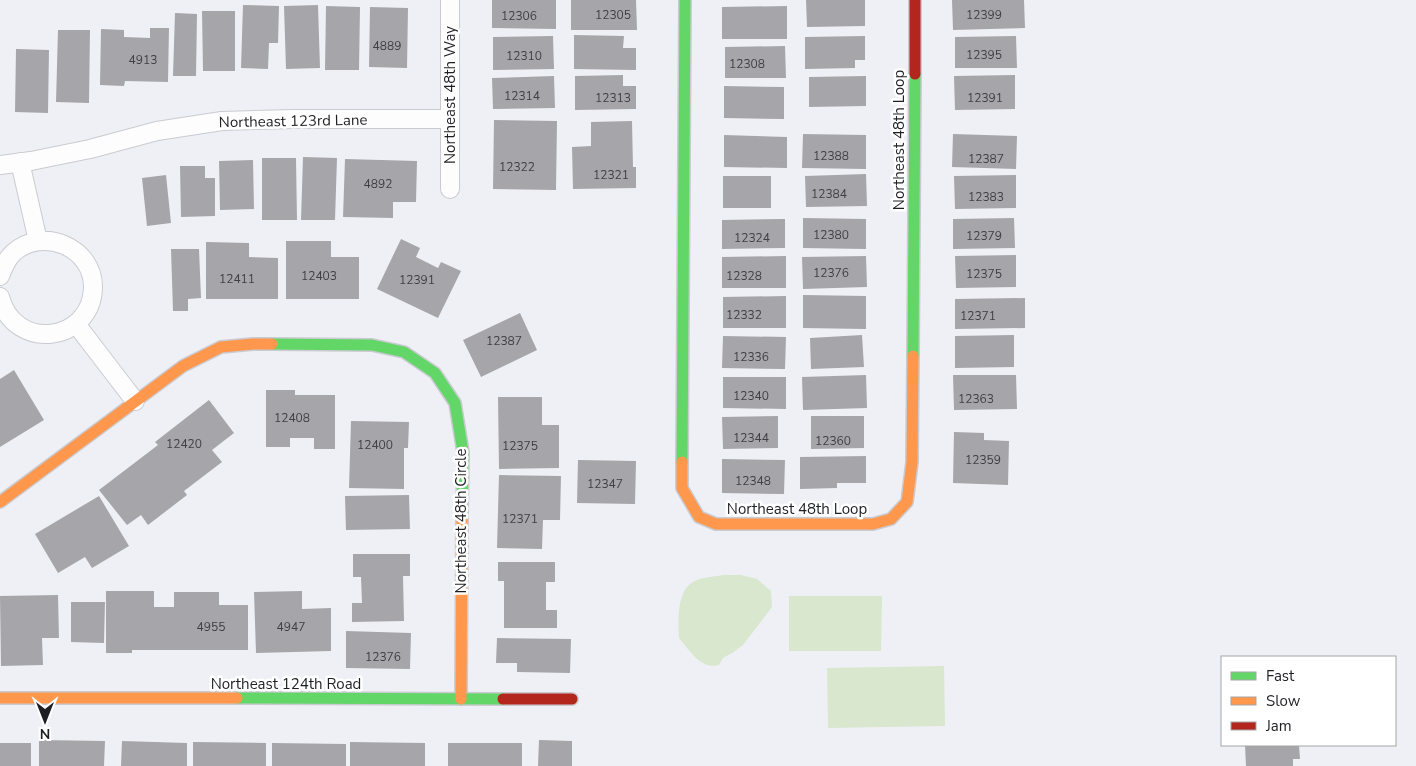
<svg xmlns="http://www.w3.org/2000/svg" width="1416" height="766" font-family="'Nunito Sans',sans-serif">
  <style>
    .green { fill: #d8e7cd }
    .building { fill: #a6a5a9 }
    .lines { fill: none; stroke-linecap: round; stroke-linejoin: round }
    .street-casing { stroke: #cacbd0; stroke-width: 20 }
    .fast-casing { stroke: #cacbd0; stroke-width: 14 }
    .slow-casing { stroke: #cacbd0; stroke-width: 14 }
    .jam-casing { stroke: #cacbd0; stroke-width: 14 }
    .street { stroke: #fdfdfe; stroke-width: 18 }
    .fast { stroke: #63d668; stroke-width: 11 }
    .slow { stroke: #ff974d; stroke-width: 11 }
    .jam { stroke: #b3261e; stroke-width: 11 }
    .labels { text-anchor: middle; stroke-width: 5; stroke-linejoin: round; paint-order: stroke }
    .number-label { font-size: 12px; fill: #404044 }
    .street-label { font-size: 15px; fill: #1e1f23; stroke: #fff }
  </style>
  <rect width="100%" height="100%" fill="#eff0f6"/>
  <path class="green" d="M 723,575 L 741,575 L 757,579 L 771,591 L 772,607 L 743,645 L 732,653 L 723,658 L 719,665 C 701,670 690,651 679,638 C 678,623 677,596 689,585 C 697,577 713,577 723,575 Z
    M 789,596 L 882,596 L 881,651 L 789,651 Z
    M 944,666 L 945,726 L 828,728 L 827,668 Z"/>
  <path class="building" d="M 492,0 L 556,0 L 556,29 L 492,28 Z
    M 571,0 L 636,0 L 637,30 L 571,30 Z
    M 806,0 L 865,0 L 865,26 L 807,27 Z
    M 952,0 L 1024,0 L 1025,28 L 953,30 Z
    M 243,5 L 279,6 L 278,43 L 269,43 L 268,69 L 241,68 Z
    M 318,5 L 320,68 L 286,69 L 284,6 Z
    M 326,6 L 360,7 L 359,70 L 325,70 Z
    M 787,6 L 787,39 L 722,39 L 722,7 Z
    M 370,7 L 408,8 L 407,68 L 369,67 Z
    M 202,11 L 235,11 L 235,71 L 203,71 Z
    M 175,13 L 197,14 L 196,76 L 173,76 Z
    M 150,28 L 169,28 L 168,82 L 125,81 L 124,86 L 100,85 L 101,29 L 124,30 L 124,37 L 150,38 Z
    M 58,30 L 90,30 L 89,103 L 56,102 Z
    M 574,35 L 624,36 L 623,48 L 636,48 L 636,70 L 574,69 Z
    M 553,36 L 554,69 L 493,70 L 493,37 Z
    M 865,36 L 865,60 L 855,60 L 855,68 L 805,69 L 805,37 Z
    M 1016,36 L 1017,68 L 955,68 L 955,37 Z
    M 785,46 L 786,78 L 725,78 L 725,47 Z
    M 16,49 L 49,50 L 48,113 L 15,112 Z
    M 623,75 L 623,86 L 636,86 L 636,109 L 575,110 L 575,76 Z
    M 1015,75 L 1015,109 L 955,110 L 954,76 Z
    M 554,76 L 555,108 L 493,109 L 492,78 Z
    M 866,76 L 866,106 L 809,107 L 809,77 Z
    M 724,86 L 784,87 L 784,119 L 724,118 Z
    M 494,120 L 557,121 L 556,190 L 493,189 Z
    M 632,121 L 633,167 L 636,167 L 636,188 L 573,189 L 572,147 L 591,146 L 591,122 Z
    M 803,134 L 866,135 L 866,169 L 802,168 Z
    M 953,134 L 1017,136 L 1016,169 L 952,167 Z
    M 724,135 L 787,137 L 787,168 L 724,167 Z
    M 303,157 L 337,158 L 335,220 L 301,220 Z
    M 262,158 L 296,158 L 297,220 L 262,220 Z
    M 345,159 L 417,161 L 416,202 L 393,202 L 393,218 L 343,217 Z
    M 253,160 L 254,209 L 220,210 L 219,161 Z
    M 180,166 L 205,166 L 205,178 L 215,178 L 215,216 L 181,217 Z
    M 866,174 L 867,206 L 806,207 L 805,176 Z
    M 166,175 L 171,223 L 147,226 L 142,178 Z
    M 1016,175 L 1016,208 L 955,209 L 954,176 Z
    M 723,176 L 771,176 L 771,208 L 723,208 Z
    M 803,218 L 866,219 L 866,249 L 803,248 Z
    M 1014,218 L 1015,248 L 953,249 L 953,219 Z
    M 785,219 L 785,248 L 722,249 L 722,220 Z
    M 401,239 L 420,248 L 416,257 L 438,268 L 441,262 L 461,271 L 438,318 L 377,289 Z
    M 286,241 L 331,241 L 331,257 L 359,257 L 359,299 L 286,299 Z
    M 206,242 L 249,243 L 249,257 L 278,258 L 278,299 L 206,299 Z
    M 171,249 L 199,249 L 201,298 L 188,299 L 188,311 L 173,311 Z
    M 1016,255 L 1016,287 L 956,288 L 955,256 Z
    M 786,256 L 786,288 L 722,288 L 722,257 Z
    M 866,256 L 867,287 L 803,289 L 802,257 Z
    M 803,295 L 866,296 L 866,329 L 803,328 Z
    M 786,296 L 786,328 L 723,328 L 723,297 Z
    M 1025,298 L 1025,328 L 955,329 L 955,299 Z
    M 520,313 L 537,350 L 481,377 L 463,340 Z
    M 862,335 L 864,367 L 811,369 L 810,338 Z
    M 1014,335 L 1014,367 L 955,368 L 955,336 Z
    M 723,336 L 786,337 L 785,369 L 722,368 Z
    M 14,370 L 44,420 L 0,447 L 0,379 Z
    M 866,375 L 867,408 L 803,410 L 802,377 Z
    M 953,375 L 1016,375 L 1017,409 L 954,410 Z
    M 723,377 L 786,377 L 786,409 L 723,408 Z
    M 266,390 L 295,390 L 295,395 L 335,395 L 335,449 L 314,449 L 314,438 L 290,438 L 290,447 L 266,447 Z
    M 498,397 L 542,397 L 542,425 L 559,425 L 559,468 L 499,469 Z
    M 209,400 L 234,433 L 212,450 L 222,462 L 184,491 L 187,495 L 148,525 L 141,515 L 127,525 L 99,490 L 158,445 L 155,442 Z
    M 778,416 L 778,448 L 723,449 L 722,417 Z
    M 811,416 L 864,416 L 864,448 L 811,449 Z
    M 351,421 L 409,422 L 408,448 L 404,448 L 404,489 L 349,488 Z
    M 954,432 L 984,433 L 984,440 L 1009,441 L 1008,485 L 953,483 Z
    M 866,456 L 866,483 L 837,483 L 837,488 L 800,489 L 800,457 Z
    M 722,459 L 785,460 L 784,494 L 722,493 Z
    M 578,460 L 636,461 L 635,504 L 577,503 Z
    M 499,475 L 561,476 L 560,520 L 543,520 L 542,549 L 497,548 Z
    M 409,495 L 410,529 L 346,530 L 345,496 Z
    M 99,496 L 129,546 L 92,568 L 85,557 L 58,573 L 35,534 Z
    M 353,554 L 410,554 L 410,576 L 403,576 L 404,621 L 352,622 L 352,603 L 362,603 L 361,577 L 353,577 Z
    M 498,562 L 555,562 L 555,582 L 546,582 L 546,610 L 557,610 L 557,628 L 504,628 L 504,581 L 498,581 Z
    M 106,591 L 154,591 L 154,607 L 174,607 L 174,592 L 219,592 L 219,605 L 248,605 L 248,650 L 132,650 L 132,653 L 106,653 Z
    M 302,591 L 302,609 L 331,608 L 331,651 L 256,653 L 254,592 Z
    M 58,595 L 59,638 L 42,638 L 43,665 L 1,666 L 0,596 Z
    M 71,602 L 105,602 L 104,643 L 71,642 Z
    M 346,631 L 411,633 L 410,669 L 346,668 Z
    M 497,638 L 571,639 L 570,673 L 517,672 L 517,663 L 496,663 Z
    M 39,740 L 105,741 L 104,766 L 39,766 Z
    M 539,740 L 572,741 L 572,766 L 538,766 Z
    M 122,741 L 187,743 L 187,766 L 121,766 Z
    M 193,742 L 266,743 L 266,766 L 193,766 Z
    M 350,742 L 425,743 L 425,766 L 350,766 Z
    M 0,743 L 31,743 L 31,766 L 0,766 Z
    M 272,743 L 346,744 L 346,766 L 272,766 Z
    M 448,743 L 522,743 L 522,766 L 448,766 Z
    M 1245,745 L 1299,745 L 1300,759 L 1293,759 L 1293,766 L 1246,766 Z"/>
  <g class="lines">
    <g class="street-casing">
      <path id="street" d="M 450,0 L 450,189
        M 20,162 L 38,241
        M 0,165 L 31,161 L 90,149 L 157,131 L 222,121 L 294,119 L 450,119
        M 0,276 C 3,268 6,260 13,253 C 42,226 94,247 93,288 C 91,343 14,352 0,297
        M 76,324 L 135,401"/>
    </g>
    <g class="fast-casing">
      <path id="fast" d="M 272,344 L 372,345 L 404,352 L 435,373 L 455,403 L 463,452 L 462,516
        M 913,356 L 915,74
        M 682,462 L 685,0
        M 237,698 L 503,699"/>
    </g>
    <g class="slow-casing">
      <path id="slow" d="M 682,462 L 682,488 L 699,517 L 716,524 L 873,524 L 891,519 L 907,502 L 912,462 L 913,356
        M 0,502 L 183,366 L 221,347 L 253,344 L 272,344
        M 0,698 L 237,698
        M 461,699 L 462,516"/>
    </g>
    <g class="jam-casing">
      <path id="jam" d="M 915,74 L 915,0
        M 503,699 L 572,699"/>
    </g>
    <use href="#street" class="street"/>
    <use href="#fast" class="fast"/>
    <use href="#slow" class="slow"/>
    <use href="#jam" class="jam"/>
  </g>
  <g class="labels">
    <g class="number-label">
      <text x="613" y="19">12305</text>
      <text x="984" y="19">12399</text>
      <text x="519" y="20">12306</text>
      <text x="387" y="50">4889</text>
      <text x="984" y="59">12395</text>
      <text x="524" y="60">12310</text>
      <text x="143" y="64">4913</text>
      <text x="747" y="68">12308</text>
      <text x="522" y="100">12314</text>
      <text x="613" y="102">12313</text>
      <text x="985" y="102">12391</text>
      <text x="831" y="160">12388</text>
      <text x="986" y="163">12387</text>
      <text x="517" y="171">12322</text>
      <text x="611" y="179">12321</text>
      <text x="378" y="188">4892</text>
      <text x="829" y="198">12384</text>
      <text x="986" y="201">12383</text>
      <text x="831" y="239">12380</text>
      <text x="984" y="240">12379</text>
      <text x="752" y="242">12324</text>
      <text x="831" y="277">12376</text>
      <text x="984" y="278">12375</text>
      <text x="319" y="280">12403</text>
      <text x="744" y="280">12328</text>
      <text x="237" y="283">12411</text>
      <text x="417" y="284">12391</text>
      <text x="744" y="319">12332</text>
      <text x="978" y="320">12371</text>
      <text x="504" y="345">12387</text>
      <text x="751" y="361">12336</text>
      <text x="751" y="400">12340</text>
      <text x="976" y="403">12363</text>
      <text x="292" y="422">12408</text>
      <text x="751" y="442">12344</text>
      <text x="833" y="445">12360</text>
      <text x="184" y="448">12420</text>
      <text x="375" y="449">12400</text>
      <text x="520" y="450">12375</text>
      <text x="983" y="464">12359</text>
      <text x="753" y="485">12348</text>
      <text x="605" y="488">12347</text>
      <text x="520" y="523">12371</text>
      <text x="211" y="631">4955</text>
      <text x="291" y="631">4947</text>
      <text x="383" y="661">12376</text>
    </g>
    <g class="street-label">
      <text transform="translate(450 95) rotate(-90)" y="5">Northeast 48th Way</text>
      <text transform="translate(293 121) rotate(-1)" y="5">Northeast 123rd Lane</text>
      <text transform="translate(899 140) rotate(-90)" y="5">Northeast 48th Loop</text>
      <text x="797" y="514">Northeast 48th Loop</text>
      <text transform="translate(461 521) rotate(-90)" y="5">Northeast 48th Circle</text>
      <text x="286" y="689">Northeast 124th Road</text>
    </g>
  </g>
  <rect x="1221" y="656" width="175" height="90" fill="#ffffff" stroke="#a5a5a7"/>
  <rect x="1231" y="672" width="25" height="8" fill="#63d668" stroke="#a5a5a7"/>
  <text x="1266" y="681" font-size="15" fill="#1e1f23">Fast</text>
  <rect x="1231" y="697" width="25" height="8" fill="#ff974d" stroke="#a5a5a7"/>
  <text x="1266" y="706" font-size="15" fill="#1e1f23">Slow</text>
  <rect x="1231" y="722" width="25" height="8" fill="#b3261e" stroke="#a5a5a7"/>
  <text x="1266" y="731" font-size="15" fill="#1e1f23">Jam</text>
  <g transform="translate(45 721) rotate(180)" stroke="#ffffff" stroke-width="4" paint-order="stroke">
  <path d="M0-4L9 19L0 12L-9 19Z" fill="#1e1f23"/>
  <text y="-8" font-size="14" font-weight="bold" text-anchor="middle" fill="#1e1f23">N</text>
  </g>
</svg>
